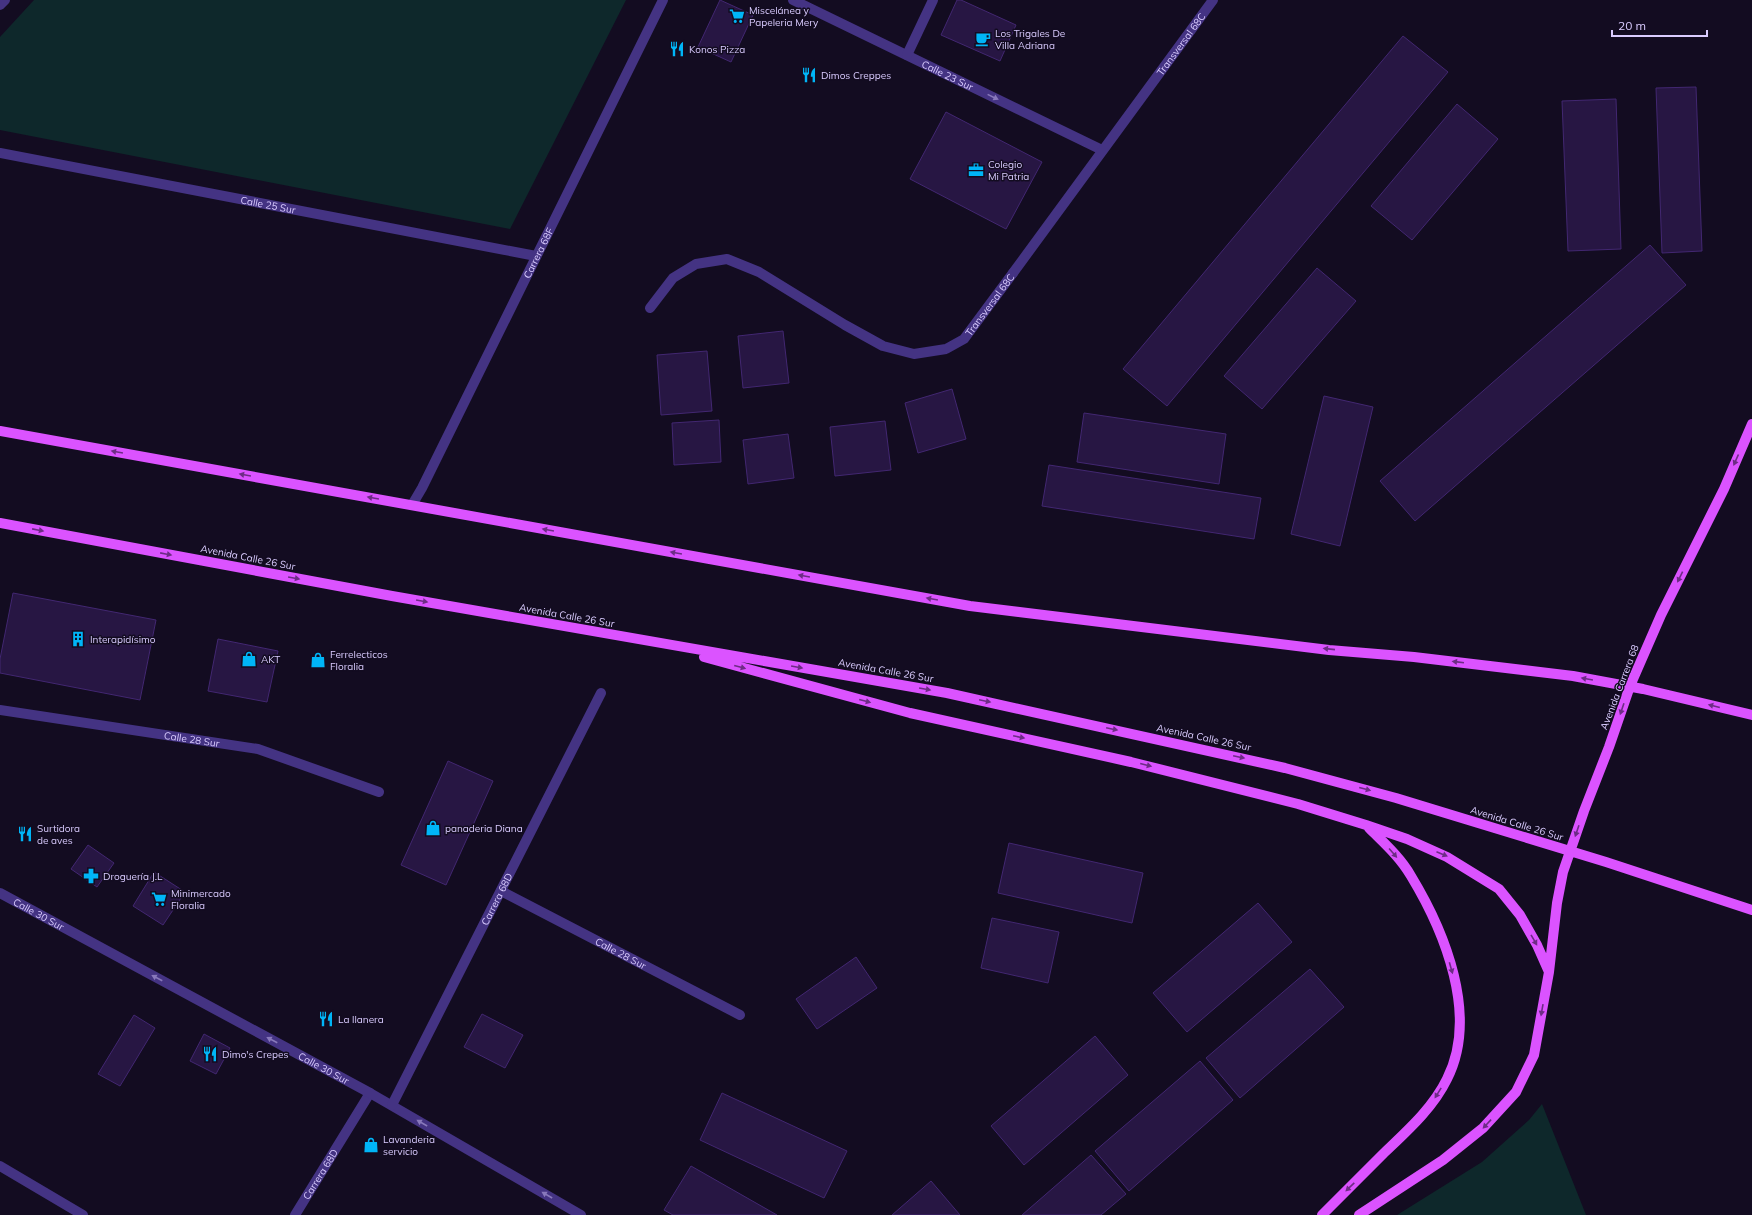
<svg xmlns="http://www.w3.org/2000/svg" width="1752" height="1215" font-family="Mulish,sans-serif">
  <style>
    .green { fill: #0e282b }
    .building { fill: #271643; stroke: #422771 }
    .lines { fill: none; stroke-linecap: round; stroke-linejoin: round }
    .service { stroke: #443383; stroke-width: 10 }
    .pedestrian { stroke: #443383; stroke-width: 10 }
    .minor { stroke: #443383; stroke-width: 10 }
    .primary { stroke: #db53ff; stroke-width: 10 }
    .oneway { fill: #8878bb }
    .oneway2 { fill: #6d2c85 }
    .labels { text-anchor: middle; stroke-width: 3; stroke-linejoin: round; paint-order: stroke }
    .poi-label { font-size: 10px; fill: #daccff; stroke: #130c21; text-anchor: start }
    .street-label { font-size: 10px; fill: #daccff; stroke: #130c21 }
  </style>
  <rect width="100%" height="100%" fill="#130c21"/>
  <path class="green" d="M 34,0 L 626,0 L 510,229 L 0,130 L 0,37 Z
    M 1542,1104 L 1586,1215 L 1397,1215 L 1482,1162 L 1529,1120 Z"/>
  <path class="building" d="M 720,0 L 753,15 L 731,62 L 698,47 Z
    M 957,0 L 961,0 L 1016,25 L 1000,61 L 941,35 Z
    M 1403,36 L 1448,72 L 1167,406 L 1123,369 Z
    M 1696,87 L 1702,251 L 1662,253 L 1656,88 Z
    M 1616,99 L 1621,249 L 1568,251 L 1562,101 Z
    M 1457,104 L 1498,139 L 1412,240 L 1371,206 Z
    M 946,112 L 1042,162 L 1006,229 L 910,179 Z
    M 1650,245 L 1686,285 L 1415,521 L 1380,481 Z
    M 1317,268 L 1356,301 L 1262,409 L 1224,376 Z
    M 783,331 L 789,383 L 743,388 L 738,336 Z
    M 707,351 L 712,411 L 661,415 L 657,355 Z
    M 952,389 L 966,439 L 918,453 L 905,403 Z
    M 1324,396 L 1373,407 L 1340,546 L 1291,534 Z
    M 1084,413 L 1226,434 L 1219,484 L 1077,462 Z
    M 719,420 L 721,462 L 674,465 L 672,423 Z
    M 885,421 L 891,470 L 835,476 L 830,427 Z
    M 788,434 L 794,478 L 748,484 L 743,440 Z
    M 1049,465 L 1261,498 L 1254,539 L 1042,506 Z
    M 13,593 L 156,620 L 140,700 L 0,673 L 0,659 Z
    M 218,639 L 278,651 L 267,702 L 208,691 Z
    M 448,761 L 493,781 L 446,885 L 401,865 Z
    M 1009,843 L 1143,873 L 1132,923 L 998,893 Z
    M 88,845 L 114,863 L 97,887 L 71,869 Z
    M 154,872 L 185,892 L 163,925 L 133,906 Z
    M 1258,903 L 1292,942 L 1187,1032 L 1153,993 Z
    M 992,918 L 1059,932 L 1048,983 L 981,968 Z
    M 856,957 L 877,988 L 817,1029 L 796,999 Z
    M 1310,969 L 1344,1007 L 1240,1098 L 1206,1058 Z
    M 482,1014 L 523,1035 L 505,1068 L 464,1047 Z
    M 134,1015 L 155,1028 L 120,1086 L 98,1074 Z
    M 204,1034 L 230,1048 L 216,1074 L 190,1061 Z
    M 1095,1036 L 1128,1075 L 1024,1165 L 991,1126 Z
    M 1200,1061 L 1233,1100 L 1129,1191 L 1095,1151 Z
    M 722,1093 L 847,1151 L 824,1198 L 700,1140 Z
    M 1091,1155 L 1126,1194 L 1101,1215 L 1022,1215 Z
    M 691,1166 L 777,1215 L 673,1215 L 664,1210 Z
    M 931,1181 L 960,1215 L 892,1215 Z"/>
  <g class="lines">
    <path class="service" id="s1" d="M 650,308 L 673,278 L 696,264 L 727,259 L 759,272 L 845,325 L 883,346 L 914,354 L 946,349 L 964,339 L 1013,273"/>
    <path class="pedestrian" id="s2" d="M 295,1215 L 370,1093"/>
    <g class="minor">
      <path id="s3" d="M 793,0 L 1102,150"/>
      <path d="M 0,5 L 5,0"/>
      <path d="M 907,55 L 933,0"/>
      <path id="s4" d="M 0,153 L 536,256"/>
      <path id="s5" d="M 1013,273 L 1213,0"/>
      <path id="s6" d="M 412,505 L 422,488 L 663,0"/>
      <path id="s7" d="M 0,710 L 258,749 L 379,792"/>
      <path id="s8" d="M 501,891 L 740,1015"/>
      <path id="s9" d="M 0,893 L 370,1093 L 581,1215"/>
      <path id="s10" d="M 392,1105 L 601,693"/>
      <path d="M 0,1166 L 83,1215"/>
    </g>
    <path class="primary" d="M 0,431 L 970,606 L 1329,650 L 1414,657 L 1573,676 L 1643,689 L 1752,715
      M 0,523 L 392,596 L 947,693 L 1285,768 L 1396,798 L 1606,862 L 1752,910
      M 704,657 L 910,713 L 1131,762 L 1298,804 L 1366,825 L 1407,839 L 1447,857 L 1499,889 L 1520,915 L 1537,945 L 1549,972
      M 1322,1215 C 1343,1194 1363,1174 1384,1153 C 1407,1131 1433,1108 1447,1079 C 1479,1016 1445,932 1411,876 C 1400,857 1384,843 1369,828
      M 1359,1215 L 1443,1160 L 1483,1128 L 1516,1092 L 1534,1055 L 1549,972 L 1557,903 L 1563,872 L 1584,811 L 1609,747 L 1630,686 L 1661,615 L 1724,489 L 1752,424"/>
  </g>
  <defs><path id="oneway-solid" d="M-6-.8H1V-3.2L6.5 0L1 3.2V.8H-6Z"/></defs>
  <g class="oneway">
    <use href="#oneway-solid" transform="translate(993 97) rotate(26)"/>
    <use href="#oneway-solid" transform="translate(157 978) rotate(-152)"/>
    <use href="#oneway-solid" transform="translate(272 1040) rotate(-152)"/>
    <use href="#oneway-solid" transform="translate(422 1123) rotate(-150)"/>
    <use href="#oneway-solid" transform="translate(547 1195) rotate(-150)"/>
  </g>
  <g class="oneway2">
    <use href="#oneway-solid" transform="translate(117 452) rotate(-170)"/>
    <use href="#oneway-solid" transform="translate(1736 460) rotate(114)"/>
    <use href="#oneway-solid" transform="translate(245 475) rotate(-170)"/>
    <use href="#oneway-solid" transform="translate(373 498) rotate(-170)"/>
    <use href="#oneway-solid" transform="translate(38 530) rotate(11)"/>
    <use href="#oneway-solid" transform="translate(548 530) rotate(-170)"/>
    <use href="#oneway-solid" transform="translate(676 553) rotate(-170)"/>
    <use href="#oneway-solid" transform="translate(166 554) rotate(11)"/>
    <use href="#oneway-solid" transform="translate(804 576) rotate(-170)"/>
    <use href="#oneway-solid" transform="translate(1680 577) rotate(116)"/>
    <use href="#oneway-solid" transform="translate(294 578) rotate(10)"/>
    <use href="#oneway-solid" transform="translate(932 599) rotate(-170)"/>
    <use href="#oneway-solid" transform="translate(422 601) rotate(10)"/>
    <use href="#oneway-solid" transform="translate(1329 649) rotate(-174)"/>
    <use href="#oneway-solid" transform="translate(1458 662) rotate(-173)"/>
    <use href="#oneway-solid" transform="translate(740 667) rotate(15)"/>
    <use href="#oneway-solid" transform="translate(797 667) rotate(10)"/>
    <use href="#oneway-solid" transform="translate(1587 679) rotate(-170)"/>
    <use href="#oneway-solid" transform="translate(925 689) rotate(10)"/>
    <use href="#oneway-solid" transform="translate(865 701) rotate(15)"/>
    <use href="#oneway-solid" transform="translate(985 701) rotate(12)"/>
    <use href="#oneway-solid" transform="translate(1714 706) rotate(-166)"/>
    <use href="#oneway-solid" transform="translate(1622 709) rotate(109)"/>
    <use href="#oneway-solid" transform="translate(1112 729) rotate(12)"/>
    <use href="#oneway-solid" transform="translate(1019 737) rotate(12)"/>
    <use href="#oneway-solid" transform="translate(1239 757) rotate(12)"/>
    <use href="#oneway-solid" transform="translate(1146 765) rotate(14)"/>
    <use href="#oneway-solid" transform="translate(1365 789) rotate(15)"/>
    <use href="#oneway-solid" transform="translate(1577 831) rotate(109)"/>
    <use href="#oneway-solid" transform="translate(1393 853) rotate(49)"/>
    <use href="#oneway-solid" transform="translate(1442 854) rotate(23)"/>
    <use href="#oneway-solid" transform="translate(1534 940) rotate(60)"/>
    <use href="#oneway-solid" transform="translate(1451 968) rotate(74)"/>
    <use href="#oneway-solid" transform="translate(1542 1010) rotate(100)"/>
    <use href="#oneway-solid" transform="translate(1438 1093) rotate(122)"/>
    <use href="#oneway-solid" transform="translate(1487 1124) rotate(133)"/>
    <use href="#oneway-solid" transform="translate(1350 1187) rotate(136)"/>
  </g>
  <defs>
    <g id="supermarket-bare" transform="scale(1.2)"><path d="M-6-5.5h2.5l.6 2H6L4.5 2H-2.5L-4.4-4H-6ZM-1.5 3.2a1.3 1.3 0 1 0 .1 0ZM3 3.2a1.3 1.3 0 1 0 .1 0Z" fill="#00b5f7" stroke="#130c21" stroke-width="2.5" paint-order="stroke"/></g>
    <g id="cafe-bare" transform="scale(1.2)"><path d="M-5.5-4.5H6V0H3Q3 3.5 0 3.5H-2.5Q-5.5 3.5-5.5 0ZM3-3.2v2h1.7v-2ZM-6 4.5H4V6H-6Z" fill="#00b5f7" stroke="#130c21" stroke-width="2.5" paint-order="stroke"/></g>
    <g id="restaurant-bare" transform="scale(1.2)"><path d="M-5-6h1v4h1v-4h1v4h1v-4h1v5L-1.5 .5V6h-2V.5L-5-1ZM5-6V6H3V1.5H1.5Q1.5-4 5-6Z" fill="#00b5f7" stroke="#130c21" stroke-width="2.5" paint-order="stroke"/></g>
    <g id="office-bare" transform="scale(1.2)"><path d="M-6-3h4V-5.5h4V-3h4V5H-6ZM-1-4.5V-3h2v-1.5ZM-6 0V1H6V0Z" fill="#00b5f7" stroke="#130c21" stroke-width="2.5" paint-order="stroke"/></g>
    <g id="building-bare" transform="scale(1.2)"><path d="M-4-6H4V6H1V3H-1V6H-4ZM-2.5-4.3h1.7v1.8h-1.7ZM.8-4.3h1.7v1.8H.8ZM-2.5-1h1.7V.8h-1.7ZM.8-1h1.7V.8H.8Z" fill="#00b5f7" stroke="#130c21" stroke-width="2.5" paint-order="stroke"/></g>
    <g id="shop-bare" transform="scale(1.2)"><path d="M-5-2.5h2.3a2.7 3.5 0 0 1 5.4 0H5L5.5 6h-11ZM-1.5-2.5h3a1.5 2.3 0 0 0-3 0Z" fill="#00b5f7" stroke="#130c21" stroke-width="2.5" paint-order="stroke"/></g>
    <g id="pharmacy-bare" transform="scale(1.2)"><path d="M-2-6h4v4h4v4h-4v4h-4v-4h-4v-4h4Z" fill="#00b5f7" stroke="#130c21" stroke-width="2.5" paint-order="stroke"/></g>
  </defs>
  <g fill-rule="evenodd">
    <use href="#supermarket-bare" x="737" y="16"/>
    <use href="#cafe-bare" x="983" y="39"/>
    <use href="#restaurant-bare" x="677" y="49"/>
    <use href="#restaurant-bare" x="809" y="75"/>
    <use href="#office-bare" x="976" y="170"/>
    <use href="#building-bare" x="78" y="639"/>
    <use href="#shop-bare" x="249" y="659"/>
    <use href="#shop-bare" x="318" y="660"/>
    <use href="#shop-bare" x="433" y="828"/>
    <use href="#restaurant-bare" x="25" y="834"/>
    <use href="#pharmacy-bare" x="91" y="876"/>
    <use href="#supermarket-bare" x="159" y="899"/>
    <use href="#restaurant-bare" x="326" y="1019"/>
    <use href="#restaurant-bare" x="210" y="1054"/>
    <use href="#shop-bare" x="371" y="1145"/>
  </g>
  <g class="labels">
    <g class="poi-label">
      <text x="749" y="14">Miscelánea y<tspan x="749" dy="12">Papeleria Mery</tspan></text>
      <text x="995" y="37">Los Trigales De<tspan x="995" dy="12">Villa Adriana</tspan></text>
      <text x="689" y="53">Konos Pizza</text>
      <text x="821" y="79">Dimos Creppes</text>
      <text x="988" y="168">Colegio<tspan x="988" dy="12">Mi Patria</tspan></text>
      <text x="90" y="643">Interapidísimo</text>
      <text x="330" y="658">Ferrelecticos<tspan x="330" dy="12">Floralia</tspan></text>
      <text x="261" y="663">AKT</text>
      <text x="37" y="832">Surtidora<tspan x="37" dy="12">de aves</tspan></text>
      <text x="445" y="832">panaderia Diana</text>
      <text x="103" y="880">Droguería J.L</text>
      <text x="171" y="897">Minimercado<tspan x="171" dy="12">Floralia</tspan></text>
      <text x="338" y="1023">La llanera</text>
      <text x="222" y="1058">Dimo's Crepes</text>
      <text x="383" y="1143">Lavanderia<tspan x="383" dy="12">servicio</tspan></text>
    </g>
    <g class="street-label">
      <text dy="4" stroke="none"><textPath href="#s5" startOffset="284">Transversal 68C</textPath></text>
      <text dy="4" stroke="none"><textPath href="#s3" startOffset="172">Calle 23 Sur</textPath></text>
      <text dy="4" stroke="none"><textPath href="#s4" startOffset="273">Calle 25 Sur</textPath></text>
      <text dy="4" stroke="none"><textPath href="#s6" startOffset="282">Carrera 68F</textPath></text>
      <text dy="4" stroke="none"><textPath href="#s1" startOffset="403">Transversal 68C</textPath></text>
      <text transform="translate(248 557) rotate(11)" y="4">Avenida Calle 26 Sur</text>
      <text transform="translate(567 615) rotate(10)" y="4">Avenida Calle 26 Sur</text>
      <text transform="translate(886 670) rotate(10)" y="4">Avenida Calle 26 Sur</text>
      <text transform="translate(1619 687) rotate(-69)" y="4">Avenida Carrera 68</text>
      <text transform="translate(1204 737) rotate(12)" y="4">Avenida Calle 26 Sur</text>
      <text dy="4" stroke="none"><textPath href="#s7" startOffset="194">Calle 28 Sur</textPath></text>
      <text transform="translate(1517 823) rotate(17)" y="4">Avenida Calle 26 Sur</text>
      <text dy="4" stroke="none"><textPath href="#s10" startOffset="231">Carrera 68D</textPath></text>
      <text dy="4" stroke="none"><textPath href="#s9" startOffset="44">Calle 30 Sur</textPath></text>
      <text dy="4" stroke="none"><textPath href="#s8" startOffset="135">Calle 28 Sur</textPath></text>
      <text dy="4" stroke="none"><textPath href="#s9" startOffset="368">Calle 30 Sur</textPath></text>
      <text dy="4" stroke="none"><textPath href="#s2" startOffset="48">Carrera 68D</textPath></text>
    </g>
  </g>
  <path d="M1612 30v6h95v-6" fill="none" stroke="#daccff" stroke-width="2"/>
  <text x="1618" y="30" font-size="12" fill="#daccff" stroke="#130c21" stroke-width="3" paint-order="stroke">20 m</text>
</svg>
